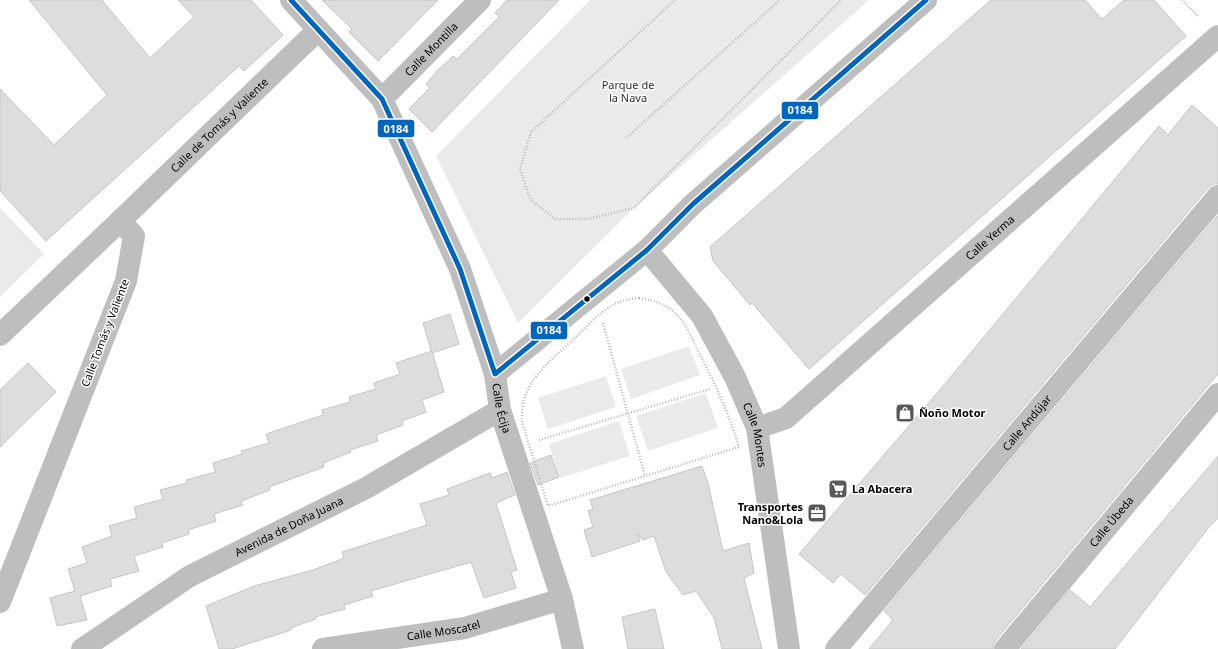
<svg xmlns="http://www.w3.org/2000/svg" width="1218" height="649" font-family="'Noto Sans',sans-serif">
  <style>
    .green { fill: #eaeaea }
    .building { fill: #ddd; stroke: #c5c5c5 }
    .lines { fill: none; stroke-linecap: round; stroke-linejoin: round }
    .path { stroke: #b8b8b8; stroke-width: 2.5; stroke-dasharray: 1 2; stroke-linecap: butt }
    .minor { stroke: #bebebe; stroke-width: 22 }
    .bus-1-casing { stroke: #fff; stroke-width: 8 }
    .bus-1 { stroke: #0065bd; stroke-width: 5 }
    .bus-dot { fill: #000; stroke: #fff; stroke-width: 1.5 }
    .labels { text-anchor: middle; stroke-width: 3; stroke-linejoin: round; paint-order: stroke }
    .street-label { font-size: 11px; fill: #000; stroke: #fff }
    .park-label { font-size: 11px; fill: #303030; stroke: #fff }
    .poi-label { font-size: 11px; font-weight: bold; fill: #000; stroke: #fff; text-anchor: start }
    .line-badge { stroke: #fff; stroke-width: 1.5 }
    .badge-label { font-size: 11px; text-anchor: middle; font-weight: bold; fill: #fff }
  </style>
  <rect width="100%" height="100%" fill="#fff"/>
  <path class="green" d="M 590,0 L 869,0 L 634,208 L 518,323 L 436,156 Z
    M 0,208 L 44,254 L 0,297 Z
    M 689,346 L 700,375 L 631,399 L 621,369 Z
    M 606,376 L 616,407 L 548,429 L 538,398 Z
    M 706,393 L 718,428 L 648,451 L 636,416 Z
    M 619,421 L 630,456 L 560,478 L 549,444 Z"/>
  <path class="building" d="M 29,0 L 102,0 L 150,58 L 194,17 L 178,0 L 251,0 L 283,35 L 244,71 L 239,66 L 46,241 L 0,191 L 0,89 L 54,145 L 107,95 Z
    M 322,0 L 438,0 L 378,61 L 349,32 L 352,29 Z
    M 507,0 L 559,0 L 432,132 L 409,109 L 430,88 L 426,84 L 438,70 L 453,56 L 457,59 L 499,17 L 495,13 Z
    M 991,0 L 1085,0 L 1102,19 L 1124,0 L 1154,0 L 1186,36 L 809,369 L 752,303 L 750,305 L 713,261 L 710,247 Z
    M 1192,105 L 1218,128 L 1218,184 L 1213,184 L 1208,188 L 865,595 L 841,574 L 833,583 L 799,554 L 944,385 L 1159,126 L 1168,135 Z
    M 1218,215 L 1218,374 L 995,641 L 993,649 L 869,649 L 893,620 L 884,611 Z
    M 450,314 L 459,344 L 432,353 L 423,323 Z
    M 432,351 L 444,392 L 422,400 L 426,412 L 402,421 L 403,425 L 376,435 L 378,441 L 350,450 L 351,452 L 323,463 L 324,467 L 269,487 L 270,490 L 241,501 L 243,505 L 214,514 L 216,521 L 188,530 L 189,534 L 162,543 L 163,547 L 134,556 L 139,571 L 110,579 L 112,586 L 80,596 L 87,620 L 57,626 L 50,598 L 75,591 L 68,569 L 87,563 L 82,547 L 112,536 L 109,526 L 137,518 L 134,507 L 163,499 L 160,490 L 187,483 L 186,480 L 215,472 L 213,463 L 242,454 L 241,451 L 269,443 L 266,434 L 323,415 L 322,410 L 350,402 L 349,397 L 376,389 L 374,383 L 400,374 L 396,363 Z
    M 28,363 L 56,392 L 0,447 L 0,390 Z
    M 551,455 L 559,477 L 538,485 L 530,463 Z
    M 1218,456 L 1218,518 L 1209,527 L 1115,649 L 1021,649 L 1070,590 L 1090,607 Z
    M 702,466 L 708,483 L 723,551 L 749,543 L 754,573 L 744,578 L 762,649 L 722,649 L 714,618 L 696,591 L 683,595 L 666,572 L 654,536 L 643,540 L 638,534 L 640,541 L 592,557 L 584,530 L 593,527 L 588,511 L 593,509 L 590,500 Z
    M 507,472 L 515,495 L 496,503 L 517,570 L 511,572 L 516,588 L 484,598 L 471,562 L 371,591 L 373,596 L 344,605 L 345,609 L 315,617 L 316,619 L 290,628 L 291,630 L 232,649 L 219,649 L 206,606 L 254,586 L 313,570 L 344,558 L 342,552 L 427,525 L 420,504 L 449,495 L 447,489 L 490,473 L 492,478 Z
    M 655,609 L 664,649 L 628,649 L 622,617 Z"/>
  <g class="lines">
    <path class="path" d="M 675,0 L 531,132 L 520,169 L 530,199 L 555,219 L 588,219 L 634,208 L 841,0
      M 1182,0 L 1199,17
      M 626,138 L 780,0
      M 639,298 C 652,300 663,303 673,311 C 686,322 692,338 699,353 C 715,383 729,414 739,447 L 548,506 L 522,422 C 522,413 522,403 526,394 C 535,371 558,354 576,337 C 586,327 600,312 613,305 C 621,300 630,299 639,298 Z
      M 603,323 L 645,476
      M 539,440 L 710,389"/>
    <g class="minor">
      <path id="s1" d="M 291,0 L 382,99 L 460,269 L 495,374 L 500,410 L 562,599 L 573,649"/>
      <path id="s2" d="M 382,99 L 480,0"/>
      <path id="s3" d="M 120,221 L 318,30"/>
      <path id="s4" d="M 647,250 L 702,316 L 735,377 L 757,428 L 789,649"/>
      <path d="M 0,335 L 120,221 L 134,236 L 126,281 L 0,602"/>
      <path d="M 495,374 L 647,250 L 693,204 L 926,0"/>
      <path id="s5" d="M 757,428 L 786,418 L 1218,36"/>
      <path id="s6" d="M 82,649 L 190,576 L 366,488 L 500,410"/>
      <path id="s7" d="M 323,649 L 465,628 L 562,599"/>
      <path id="s8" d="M 836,649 L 1218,196"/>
      <path id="s9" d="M 1005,649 L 1218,394"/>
    </g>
    <g class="bus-1-casing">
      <path id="bus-1" d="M 291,0 L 382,99 L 460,269 L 495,374 L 647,250 L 693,204 L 926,0"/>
    </g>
    <use href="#bus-1" class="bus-1"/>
  </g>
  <defs>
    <g id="shop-square" transform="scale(1)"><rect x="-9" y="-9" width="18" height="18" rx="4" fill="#595959" stroke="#fff"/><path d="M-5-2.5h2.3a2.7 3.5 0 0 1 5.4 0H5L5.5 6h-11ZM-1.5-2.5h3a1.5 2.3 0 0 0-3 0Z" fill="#fff"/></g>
    <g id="supermarket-square" transform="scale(1)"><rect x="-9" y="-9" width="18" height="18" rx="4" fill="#595959" stroke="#fff"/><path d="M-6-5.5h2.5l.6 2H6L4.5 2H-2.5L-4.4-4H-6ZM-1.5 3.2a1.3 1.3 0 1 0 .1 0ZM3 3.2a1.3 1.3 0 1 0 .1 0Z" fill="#fff"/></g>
    <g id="office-square" transform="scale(1)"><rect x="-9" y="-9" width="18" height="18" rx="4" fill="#595959" stroke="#fff"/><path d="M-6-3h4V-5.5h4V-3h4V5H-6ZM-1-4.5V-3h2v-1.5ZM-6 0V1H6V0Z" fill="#fff"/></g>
  </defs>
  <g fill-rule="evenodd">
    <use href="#shop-square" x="905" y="413"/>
    <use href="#supermarket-square" x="838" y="489"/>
    <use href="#office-square" x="817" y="513"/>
  </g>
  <circle class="bus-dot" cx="587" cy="299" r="3.5"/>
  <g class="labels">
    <g class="street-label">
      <text dy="4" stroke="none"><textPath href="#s2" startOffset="70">Calle Montilla</textPath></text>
      <text dy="4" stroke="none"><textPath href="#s3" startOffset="138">Calle de Tomás y Valiente</textPath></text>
      <text dy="4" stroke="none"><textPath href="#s5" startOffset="303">Calle Yerma</textPath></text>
      <text transform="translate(105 333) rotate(-69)" y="4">Calle Tomás y Valiente</text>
      <text dy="4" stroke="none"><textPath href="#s1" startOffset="467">Calle Écija</textPath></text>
      <text dy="4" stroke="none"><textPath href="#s8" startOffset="296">Calle Andújar</textPath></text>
      <text dy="4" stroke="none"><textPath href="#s4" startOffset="217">Calle Montes</textPath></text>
      <text dy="4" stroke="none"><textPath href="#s9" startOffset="166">Calle Úbeda</textPath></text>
      <text dy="4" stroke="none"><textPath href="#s6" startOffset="241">Avenida de Doña Juana</textPath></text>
      <text dy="4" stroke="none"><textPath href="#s7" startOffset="122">Calle Moscatel</textPath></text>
    </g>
    <g class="park-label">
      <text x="628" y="89">Parque de<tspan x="628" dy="13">la Nava</tspan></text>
    </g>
    <g class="poi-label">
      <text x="919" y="417">Ñoño Motor</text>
      <text x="852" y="493">La Abacera</text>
      <text x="803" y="511" text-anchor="end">Transportes<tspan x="803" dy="13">Nano&amp;Lola</tspan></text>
    </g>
  </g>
  <g class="line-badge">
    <rect x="781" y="101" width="38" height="19" rx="4" fill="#0065bd"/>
    <rect x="377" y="119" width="38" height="19" rx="4" fill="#0065bd"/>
    <rect x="530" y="321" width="38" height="19" rx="4" fill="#0065bd"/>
  </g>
  <g class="badge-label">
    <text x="800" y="114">0184</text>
    <text x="396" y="133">0184</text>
    <text x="549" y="334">0184</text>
  </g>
</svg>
